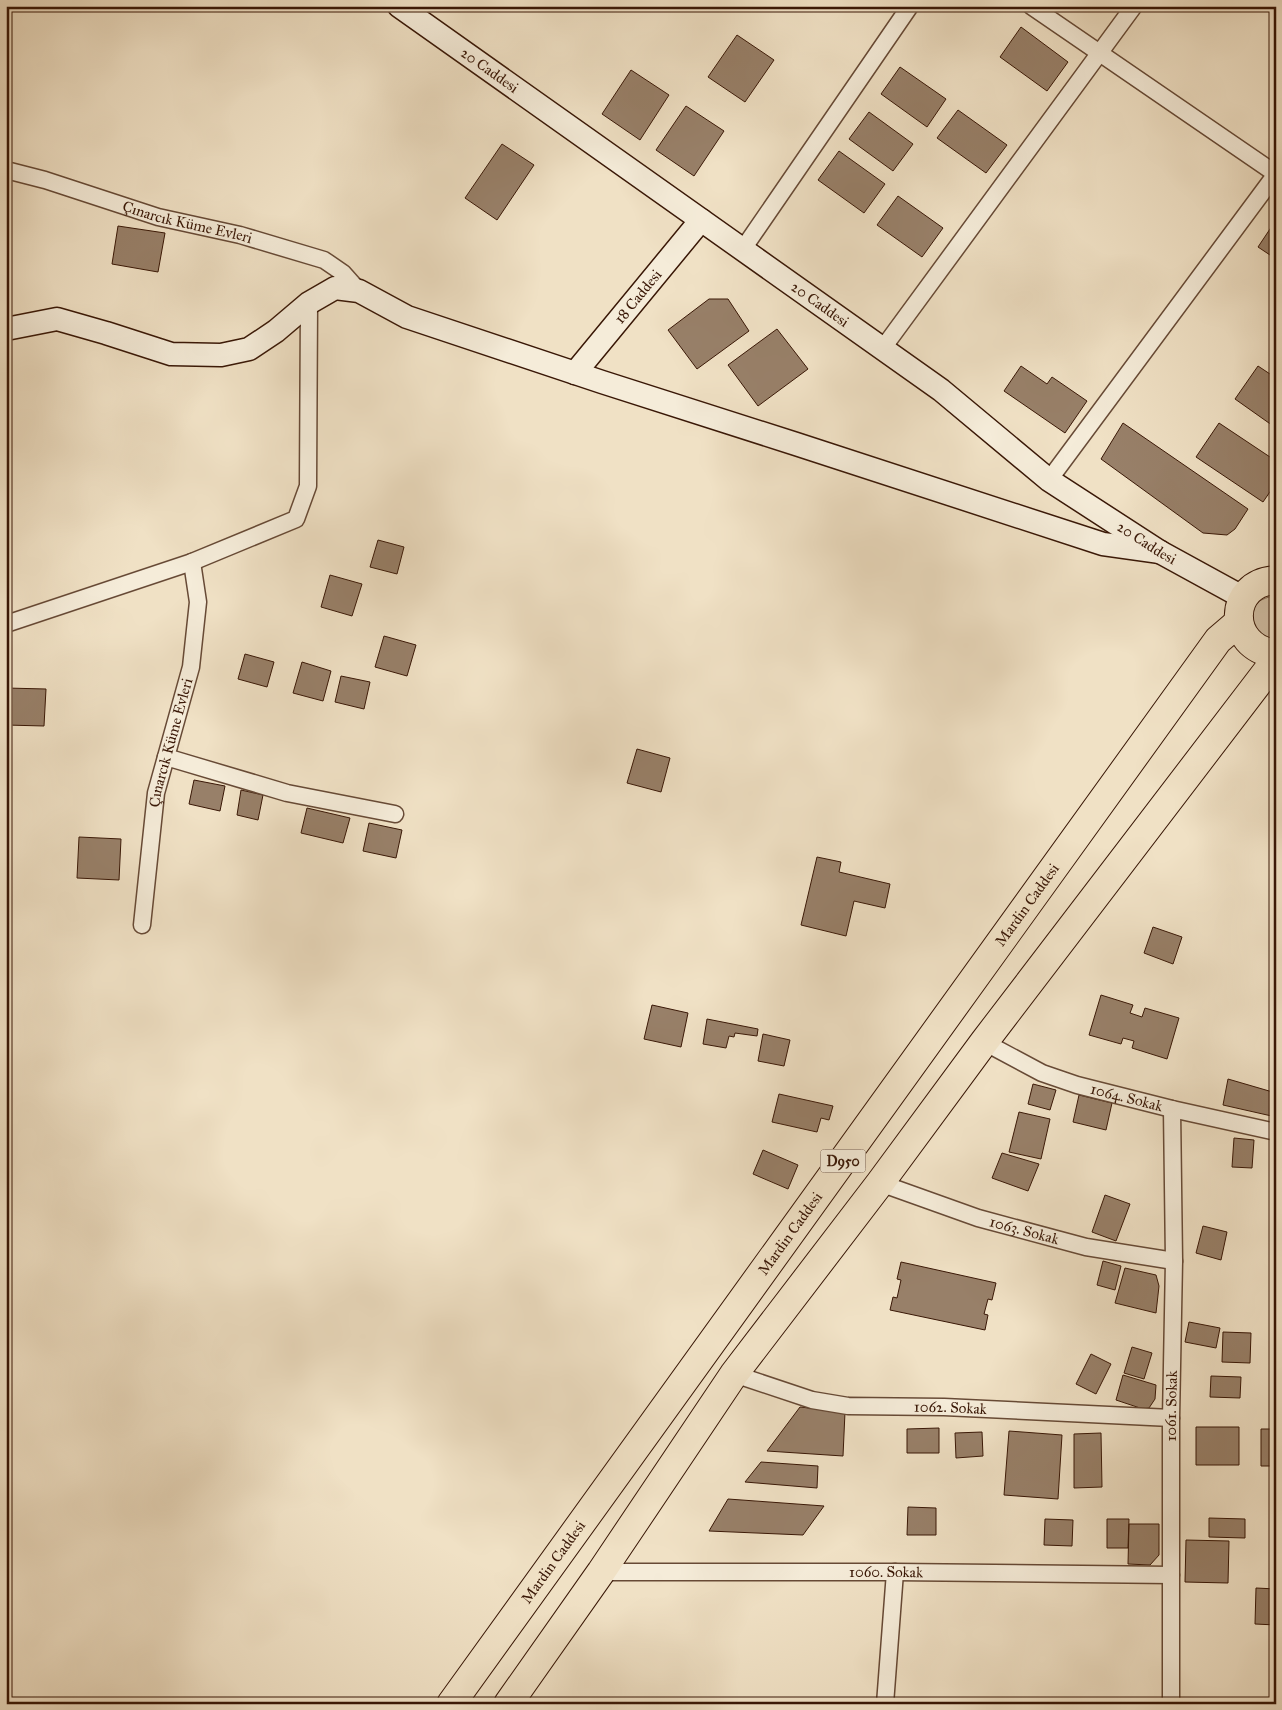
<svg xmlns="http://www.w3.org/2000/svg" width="1282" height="1710" font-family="'IM FELL Great Primer',serif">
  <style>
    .green { fill: #d1bfa5; stroke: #856b56 }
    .building { fill: #988069; stroke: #391706 }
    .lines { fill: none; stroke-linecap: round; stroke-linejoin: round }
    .street-casing { stroke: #674a36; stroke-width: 19 }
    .secondary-casing { stroke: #391706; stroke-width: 25 }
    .highway-casing { stroke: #391706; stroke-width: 30 }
    .street { stroke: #f5ecd9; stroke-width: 16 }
    .secondary { stroke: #f5ecd9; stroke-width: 22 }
    .highway { stroke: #f0e1c5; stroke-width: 28 }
    .labels { text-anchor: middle; stroke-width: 5; stroke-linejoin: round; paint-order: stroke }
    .shield { fill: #f5ecd9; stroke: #715745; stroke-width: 1 }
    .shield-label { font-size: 14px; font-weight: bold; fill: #391706 }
    .street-label { font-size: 15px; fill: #391706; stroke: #f5ecd9 }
  </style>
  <rect width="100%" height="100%" fill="#f0e1c5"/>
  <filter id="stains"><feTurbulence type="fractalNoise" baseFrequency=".004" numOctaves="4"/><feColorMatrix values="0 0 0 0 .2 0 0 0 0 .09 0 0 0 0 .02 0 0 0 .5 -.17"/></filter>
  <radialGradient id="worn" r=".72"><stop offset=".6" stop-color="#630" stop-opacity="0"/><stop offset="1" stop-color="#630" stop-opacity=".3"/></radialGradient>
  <path class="green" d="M 1269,597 L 1276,597 L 1276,641 L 1254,633 C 1252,614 1247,604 1269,597 Z"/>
  <path class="building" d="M 1021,27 L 1068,62 L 1047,91 L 1000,57 Z
    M 737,35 L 774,60 L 745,102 L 708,77 Z
    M 900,67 L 946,99 L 927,127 L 881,94 Z
    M 631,70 L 669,95 L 640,140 L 602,114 Z
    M 686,106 L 724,131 L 694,176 L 656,150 Z
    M 958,110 L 1007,145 L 986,173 L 937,138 Z
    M 869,112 L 913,144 L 893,171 L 849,139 Z
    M 502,144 L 534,165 L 497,220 L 465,198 Z
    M 839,151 L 885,184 L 864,213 L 818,180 Z
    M 898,196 L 943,228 L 922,257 L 877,225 Z
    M 1276,220 L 1276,259 L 1258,247 Z
    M 118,226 L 165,233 L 158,272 L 112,264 Z
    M 709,299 L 728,299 L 749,331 L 697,369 L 668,330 Z
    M 777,329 L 808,369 L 758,406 L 728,365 Z
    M 6,365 L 9,365 L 7,389 L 6,389 Z
    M 1021,366 L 1047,384 L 1052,377 L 1087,401 L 1065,433 L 1004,391 Z
    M 1258,366 L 1276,378 L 1276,428 L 1235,399 Z
    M 1123,423 L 1248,509 L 1235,529 L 1227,535 L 1203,533 L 1101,459 Z
    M 1219,423 L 1276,461 L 1276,483 L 1263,502 L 1196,457 Z
    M 378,540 L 404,547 L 397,574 L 370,567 Z
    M 330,575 L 362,584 L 352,616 L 321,607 Z
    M 384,636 L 416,645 L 407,676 L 375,667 Z
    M 245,654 L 274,662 L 267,687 L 238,679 Z
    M 302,662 L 331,671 L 323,701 L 293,693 Z
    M 341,676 L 370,682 L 364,709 L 335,702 Z
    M 6,688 L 46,689 L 44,726 L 6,725 Z
    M 637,749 L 670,758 L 661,792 L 627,783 Z
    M 194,780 L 225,786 L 220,811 L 189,804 Z
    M 241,790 L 263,795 L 258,820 L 237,815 Z
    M 307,808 L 350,818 L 343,843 L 301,833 Z
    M 369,823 L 402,830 L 396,858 L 363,851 Z
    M 79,837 L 121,839 L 119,880 L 77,878 Z
    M 817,857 L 841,862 L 839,872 L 890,884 L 885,908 L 854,901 L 846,936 L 801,925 Z
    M 1153,927 L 1182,937 L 1173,964 L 1144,953 Z
    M 1101,995 L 1133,1005 L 1130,1013 L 1142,1017 L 1145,1008 L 1179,1018 L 1167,1059 L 1132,1048 L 1134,1041 L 1123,1038 L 1121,1044 L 1089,1035 Z
    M 652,1005 L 688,1013 L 681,1047 L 644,1039 Z
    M 707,1019 L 758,1029 L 757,1036 L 735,1033 L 734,1037 L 729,1036 L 726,1048 L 703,1044 Z
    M 763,1034 L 790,1040 L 784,1066 L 758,1061 Z
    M 1228,1079 L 1276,1093 L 1276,1117 L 1223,1105 Z
    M 1033,1084 L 1056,1090 L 1050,1110 L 1028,1104 Z
    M 779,1094 L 833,1106 L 829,1120 L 821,1118 L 817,1132 L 772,1122 Z
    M 1079,1095 L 1112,1103 L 1106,1130 L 1073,1122 Z
    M 1019,1112 L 1050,1119 L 1041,1159 L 1009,1152 Z
    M 1234,1138 L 1254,1140 L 1252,1168 L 1232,1167 Z
    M 763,1150 L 798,1165 L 788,1189 L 753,1174 Z
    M 1002,1153 L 1039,1164 L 1028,1191 L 992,1178 Z
    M 1105,1195 L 1130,1204 L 1116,1241 L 1092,1232 Z
    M 1203,1226 L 1227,1232 L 1221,1260 L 1196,1253 Z
    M 1103,1261 L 1121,1266 L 1115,1290 L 1097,1285 Z
    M 901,1262 L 996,1283 L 992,1300 L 988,1299 L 984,1314 L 988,1315 L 985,1330 L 890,1310 L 893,1297 L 897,1298 L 901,1280 L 897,1279 Z
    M 1125,1268 L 1156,1275 L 1159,1286 L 1156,1313 L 1115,1303 Z
    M 1189,1322 L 1220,1328 L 1216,1348 L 1185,1342 Z
    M 1223,1332 L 1251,1333 L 1250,1363 L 1222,1362 Z
    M 1132,1347 L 1152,1353 L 1144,1379 L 1124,1373 Z
    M 1091,1354 L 1111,1364 L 1096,1394 L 1076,1384 Z
    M 1123,1375 L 1156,1385 L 1155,1399 L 1149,1408 L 1143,1409 L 1116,1400 Z
    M 1211,1376 L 1241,1377 L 1240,1398 L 1210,1397 Z
    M 800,1407 L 845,1412 L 843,1456 L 767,1451 Z
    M 1196,1427 L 1239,1427 L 1239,1465 L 1196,1465 Z
    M 939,1428 L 939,1453 L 907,1453 L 907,1429 Z
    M 1261,1429 L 1276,1429 L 1276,1466 L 1261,1466 Z
    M 1009,1431 L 1062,1435 L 1058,1499 L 1004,1495 Z
    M 982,1432 L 983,1456 L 956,1458 L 955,1433 Z
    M 1101,1433 L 1102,1487 L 1074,1488 L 1074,1434 Z
    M 761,1462 L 818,1466 L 817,1488 L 745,1482 Z
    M 728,1499 L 824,1506 L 803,1535 L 709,1531 Z
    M 908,1507 L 936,1508 L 936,1535 L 907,1535 Z
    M 1209,1518 L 1245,1519 L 1245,1538 L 1209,1537 Z
    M 1045,1519 L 1073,1520 L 1072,1546 L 1044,1545 Z
    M 1107,1519 L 1129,1519 L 1128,1548 L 1107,1548 Z
    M 1129,1524 L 1159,1524 L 1159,1555 L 1150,1565 L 1128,1564 Z
    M 1186,1540 L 1229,1541 L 1228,1583 L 1185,1582 Z
    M 1256,1588 L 1276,1589 L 1276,1625 L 1255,1624 Z"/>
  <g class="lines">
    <g class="street-casing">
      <g id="street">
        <path d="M 1031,6 L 1276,174"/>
        <path id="s1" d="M 6,170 L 45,180 L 158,217 L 240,235 L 324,260 L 343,273 L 359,291"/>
        <path d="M 743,249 L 910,6"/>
        <path d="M 883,348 L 1134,6"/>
        <path d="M 1049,480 L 1276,174"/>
        <path d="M 6,624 L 192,562 L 296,519 L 308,486 L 309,303"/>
        <path d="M 166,757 L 287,793 L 395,814"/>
        <path id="s2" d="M 142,925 L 156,793 L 191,667 L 198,602 L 192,562"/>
        <path id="s3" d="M 984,1042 L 1042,1073 L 1077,1085 L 1172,1109 L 1276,1132"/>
        <path id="s4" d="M 880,1183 L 978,1218 L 1086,1247 L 1174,1261"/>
        <path id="s5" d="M 734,1374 L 812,1400 L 848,1406 L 944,1407 L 1171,1418"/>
        <path id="s6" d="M 601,1572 L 895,1572 L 1171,1575"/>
        <path d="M 885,1704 L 895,1572"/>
        <path id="s7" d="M 1171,1704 L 1171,1418 L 1174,1261 L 1172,1109"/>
      </g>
    </g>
    <g class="secondary-casing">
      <g id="secondary">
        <path id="s8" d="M 399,6 L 941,390 L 1049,480 L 1160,552 L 1244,598"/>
        <path d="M 6,329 L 57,319 L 106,333 L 171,354 L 221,355 L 249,349 L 276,331 L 309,303 L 335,288 L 359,291 L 407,317 L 602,382 L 796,444 L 1103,544 L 1160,552"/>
        <path id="s9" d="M 575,373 L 701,220"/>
      </g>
    </g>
    <g class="highway-casing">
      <g id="highway">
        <path d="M 1276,580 C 1228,582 1225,647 1276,654"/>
        <path id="s10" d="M 451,1704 L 1218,640 L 1239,622"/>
        <path d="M 508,1704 L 601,1572 L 734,1374 L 880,1183 L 984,1042 L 1268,670 L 1276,663"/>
      </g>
    </g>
    <use href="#street" class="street"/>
    <use href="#secondary" class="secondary"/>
    <use href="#highway" class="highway"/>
  </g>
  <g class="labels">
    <rect class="shield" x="820.5" y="1149.5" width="45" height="23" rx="4"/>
    <g class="shield-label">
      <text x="843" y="1166">D950</text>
    </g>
    <g class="street-label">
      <text dy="5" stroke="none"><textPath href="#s8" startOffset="111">20 Caddesi</textPath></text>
      <text dy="5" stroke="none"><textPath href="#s1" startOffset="189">Çınarcık Küme Evleri</textPath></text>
      <text dy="5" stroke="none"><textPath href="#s9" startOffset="99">18 Caddesi</textPath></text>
      <text dy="5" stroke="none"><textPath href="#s8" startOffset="516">20 Caddesi</textPath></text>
      <text dy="5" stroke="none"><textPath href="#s8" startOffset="921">20 Caddesi</textPath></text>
      <text dy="5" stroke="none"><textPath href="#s2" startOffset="185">Çınarcık Küme Evleri</textPath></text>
      <text dy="5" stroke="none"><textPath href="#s10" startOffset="985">Mardin Caddesi</textPath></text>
      <text dy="5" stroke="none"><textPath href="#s3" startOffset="154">1064. Sokak</textPath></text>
      <text dy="5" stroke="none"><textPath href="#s4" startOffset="152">1063. Sokak</textPath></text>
      <text dy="5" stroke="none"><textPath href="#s10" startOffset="580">Mardin Caddesi</textPath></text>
      <text dy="5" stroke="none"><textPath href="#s7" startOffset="298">1061. Sokak</textPath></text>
      <text dy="5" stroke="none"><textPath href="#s5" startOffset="221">1062. Sokak</textPath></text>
      <text dy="5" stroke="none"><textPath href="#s10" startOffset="175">Mardin Caddesi</textPath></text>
      <text dy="5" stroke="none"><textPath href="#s6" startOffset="285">1060. Sokak</textPath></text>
    </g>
  </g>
  <rect width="1282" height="1710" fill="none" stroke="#f0e1c5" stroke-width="25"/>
  <rect x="8" y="8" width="1267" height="1695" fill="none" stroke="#391706" stroke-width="2.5"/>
  <rect x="12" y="12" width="1257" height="1685" fill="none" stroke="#391706"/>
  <rect width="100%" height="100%" filter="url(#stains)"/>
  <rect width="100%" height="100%" fill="url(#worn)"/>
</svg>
